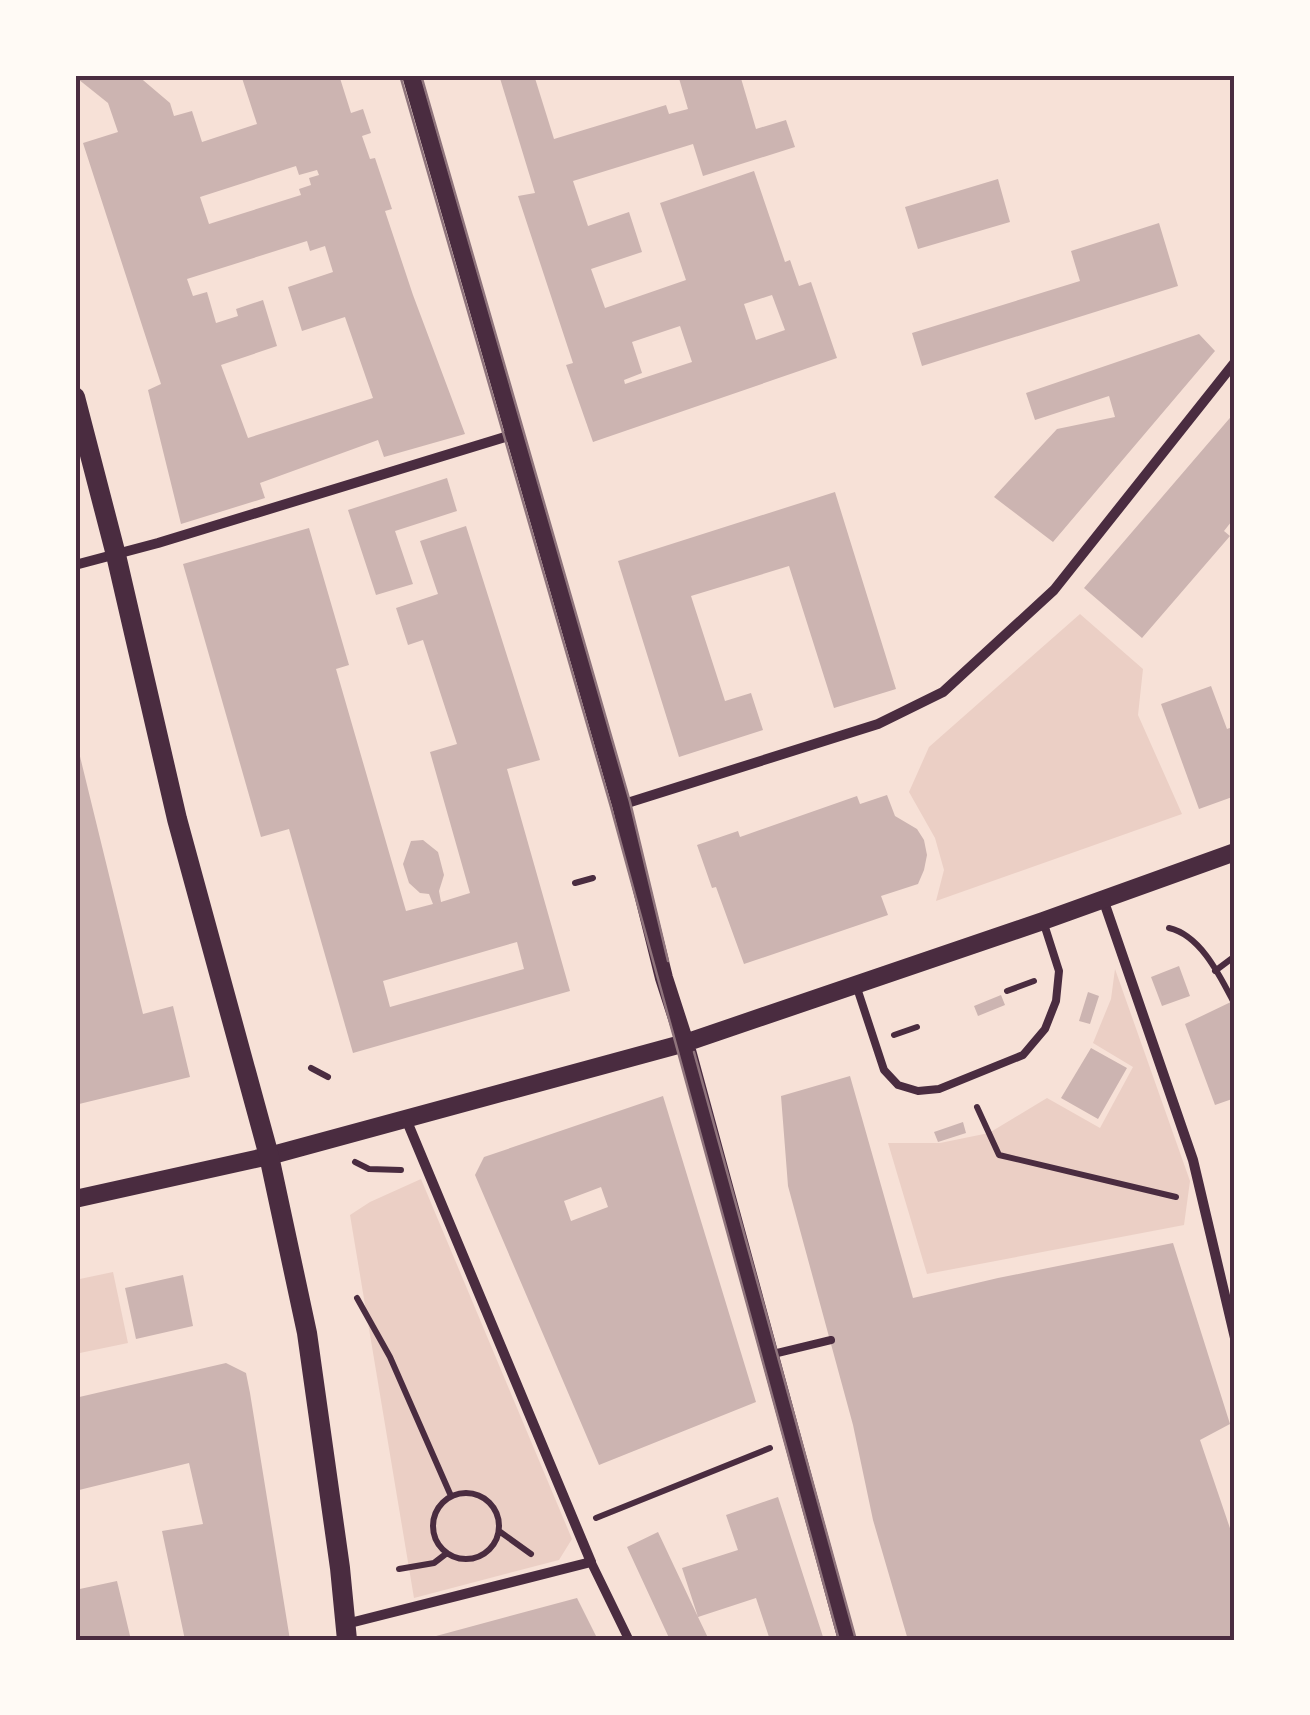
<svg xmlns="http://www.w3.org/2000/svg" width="1310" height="1715" font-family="'PT Sans',sans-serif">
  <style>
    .green { fill: #ebcfc5 }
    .building { fill: #ccb4b1; fill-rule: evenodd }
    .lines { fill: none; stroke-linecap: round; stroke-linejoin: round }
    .path { stroke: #4a2c40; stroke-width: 6 }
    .service { stroke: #4a2c40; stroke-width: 8 }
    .pedestrian { stroke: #4a2c40; stroke-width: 9 }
    .minor { stroke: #4a2c40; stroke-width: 10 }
    .tertiary { stroke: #4a2c40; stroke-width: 18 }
    .secondary { stroke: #4a2c40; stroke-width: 20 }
    .tram { stroke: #8f747c; stroke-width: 2.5 }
    .neatline { fill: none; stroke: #4a2c40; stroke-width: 4 }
  </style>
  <rect width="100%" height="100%" fill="#f7e1d7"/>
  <path class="green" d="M 1080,614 L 1143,669 L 1138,715 L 1182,814 L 936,901 L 944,870 L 935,838 L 909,792 L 929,747 Z
    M 1115,969 L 1190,1181 L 1184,1225 L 927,1274 L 888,1143 L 940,1143 L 989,1133 L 1047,1098 L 1100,1128 L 1133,1067 L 1093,1043 L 1111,999 Z
    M 421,1179 L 572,1539 L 559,1560 L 414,1598 L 350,1215 L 370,1202 Z
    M 113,1272 L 128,1343 L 75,1354 L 75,1280 Z"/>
  <path class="building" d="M 76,75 L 137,75 L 170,103 L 174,116 L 192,111 L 202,142 L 257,124 L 241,75 L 339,75 L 351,113 L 363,109 L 371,133 L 362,136 L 370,159 L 375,158 L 392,209 L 385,211 L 413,295 L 465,434 L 384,457 L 378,440 L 260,483 L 265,498 L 181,524 L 148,390 L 161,384 L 83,143 L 118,132 L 108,103 L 78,79 ZM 296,166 L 299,175 L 317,170 L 319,175 L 309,178 L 311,185 L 299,189 L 301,195 L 209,224 L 200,197 ZM 307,241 L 310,251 L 325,246 L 333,272 L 288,287 L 302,331 L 345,317 L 373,398 L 248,438 L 221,365 L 277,346 L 263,300 L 236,309 L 238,316 L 216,323 L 207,292 L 193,296 L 187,279 Z
    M 499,75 L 534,75 L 554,139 L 666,105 L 669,114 L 688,109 L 678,75 L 740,75 L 756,129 L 786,120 L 795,147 L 703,176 L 693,144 L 573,181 L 588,226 L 629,212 L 642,252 L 591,269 L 605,308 L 686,280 L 660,203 L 754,171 L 785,262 L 790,260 L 799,286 L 811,282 L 837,358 L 593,442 L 566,365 L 573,363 L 518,196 L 535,193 ZM 772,295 L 785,330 L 756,340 L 744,304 ZM 680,326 L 692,362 L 625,384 L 624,380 L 642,373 L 632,342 Z
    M 998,179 L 1010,222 L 918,249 L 905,207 Z
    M 1159,223 L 1178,286 L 922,366 L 912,333 L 1080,281 L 1071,251 Z
    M 1199,334 L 1215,351 L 1053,542 L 994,497 L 1057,429 L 1115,417 L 1109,396 L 1035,420 L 1026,393 Z
    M 1235,412 L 1235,517 L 1224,531 L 1230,536 L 1142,638 L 1084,588 Z
    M 447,478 L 457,511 L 395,531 L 413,584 L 376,595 L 348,510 Z
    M 835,492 L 896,689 L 834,708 L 789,566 L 691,596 L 725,701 L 751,693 L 763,730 L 679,757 L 618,561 Z
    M 466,526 L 540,760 L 507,769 L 570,991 L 353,1053 L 289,829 L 261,837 L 183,564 L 309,528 L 349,665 L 336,669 L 406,911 L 433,904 L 429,894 L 420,893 L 409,883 L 403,864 L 411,841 L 423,840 L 438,852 L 444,875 L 439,891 L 441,902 L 470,893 L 430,752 L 457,744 L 423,640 L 408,645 L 396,608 L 438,594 L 420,541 ZM 517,942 L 524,969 L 390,1007 L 383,981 Z
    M 1211,686 L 1227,729 L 1235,726 L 1235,796 L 1199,809 L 1161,704 Z
    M 75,736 L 143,1014 L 173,1006 L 190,1077 L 75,1105 Z
    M 887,795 L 895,816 L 917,829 L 924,840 L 927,855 L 924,870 L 918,884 L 881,896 L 888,915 L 744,964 L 716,887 L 712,888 L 697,845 L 738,831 L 740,837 L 857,796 L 860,804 Z
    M 1179,966 L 1190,996 L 1162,1006 L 1151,977 Z
    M 1088,992 L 1099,996 L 1090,1024 L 1079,1021 Z
    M 1001,995 L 1005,1005 L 978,1016 L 974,1006 Z
    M 1235,1000 L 1235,1098 L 1215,1105 L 1185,1024 Z
    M 1091,1048 L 1127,1068 L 1098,1119 L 1061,1098 Z
    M 850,1076 L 913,1298 L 998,1278 L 1173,1243 L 1230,1424 L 1200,1440 L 1235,1543 L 1235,1640 L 908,1640 L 873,1520 L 853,1425 L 788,1186 L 781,1096 Z
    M 663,1096 L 756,1402 L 599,1465 L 475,1175 L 484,1157 ZM 601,1187 L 608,1207 L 571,1221 L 564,1201 Z
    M 963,1122 L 966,1133 L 938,1142 L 934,1132 Z
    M 183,1275 L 193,1326 L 136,1339 L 125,1288 Z
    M 226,1363 L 246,1373 L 250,1393 L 290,1640 L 185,1640 L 162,1531 L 203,1524 L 189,1463 L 75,1491 L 75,1398 Z
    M 778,1497 L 824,1640 L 770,1640 L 756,1598 L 698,1617 L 709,1640 L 670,1640 L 627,1547 L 658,1532 L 698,1617 L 682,1568 L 738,1550 L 726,1515 Z
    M 117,1581 L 131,1640 L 75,1640 L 75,1590 Z
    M 577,1598 L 598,1640 L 425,1640 L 425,1639 Z"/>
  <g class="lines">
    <path class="path" d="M 575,883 L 593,878
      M 1169,928 C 1200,935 1219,974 1233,1001
      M 1215,971 L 1235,956
      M 1007,991 L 1034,981
      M 894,1035 L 917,1027
      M 311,1068 L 328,1077
      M 977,1107 L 999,1155 L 1176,1197
      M 355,1162 L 369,1169 L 401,1170
      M 357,1298 L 390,1357 L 451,1496
      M433 1526a33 33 0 1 1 66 0a33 33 0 1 1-66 0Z
      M 596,1518 L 770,1448
      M 499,1531 L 531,1554
      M 399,1569 L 434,1563 L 447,1553"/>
    <path class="service" d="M 856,985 L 884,1070 L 898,1085 L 918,1091 L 939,1089 L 1023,1055 L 1045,1029 L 1056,1001 L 1059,971 L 1043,921
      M 769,1355 L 831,1340"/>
    <path class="pedestrian" d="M 591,1562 L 629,1640"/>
    <path class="minor" d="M 75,565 L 158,543 L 515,434
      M 621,805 L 878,724 L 943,692 L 1054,590 L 1235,362
      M 1103,899 L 1193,1160 L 1235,1338
      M 346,1624 L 591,1562 L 406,1119"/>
    <path class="tertiary" d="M 411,75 L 621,805 L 664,978 L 685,1043 L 847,1640
      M 75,1199 L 269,1156 L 685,1043 L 1043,921 L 1235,852"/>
    <path class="secondary" d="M 75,397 L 116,555 L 177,819 L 269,1156 L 307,1333 L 340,1568 L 347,1640"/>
    <path class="tram" d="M 400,75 L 611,807 L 839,1640
      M 421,75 L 630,802 L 668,961
      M 694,1052 L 856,1640"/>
  </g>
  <rect width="1310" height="1715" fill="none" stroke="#fffaf5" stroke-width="155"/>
  <rect x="78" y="78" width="1154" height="1560" class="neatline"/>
</svg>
